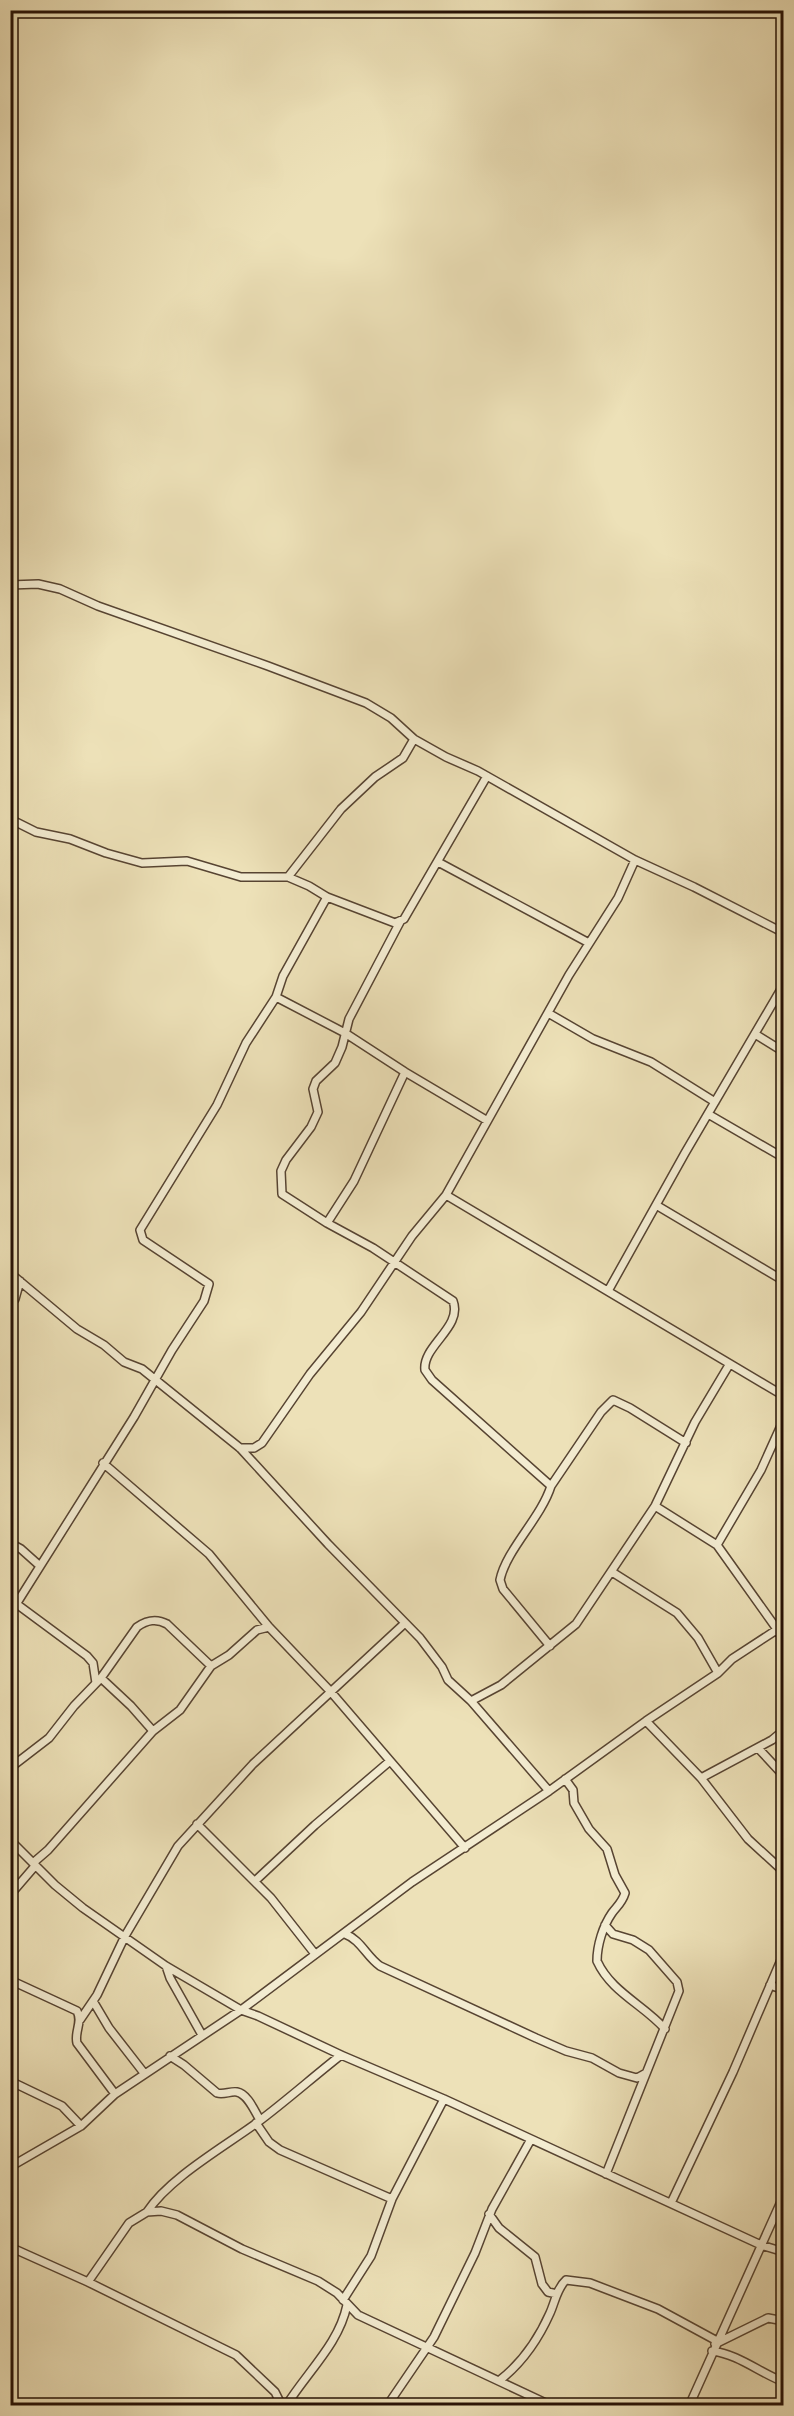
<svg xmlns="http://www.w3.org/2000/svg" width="794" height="2416" font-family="'IM FELL English',serif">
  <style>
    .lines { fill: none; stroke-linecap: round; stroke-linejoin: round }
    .street-casing { stroke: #574432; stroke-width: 10 }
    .street { stroke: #f3ecd1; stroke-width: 7 }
  </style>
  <rect width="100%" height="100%" fill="#ede1b8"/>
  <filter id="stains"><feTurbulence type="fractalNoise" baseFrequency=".00333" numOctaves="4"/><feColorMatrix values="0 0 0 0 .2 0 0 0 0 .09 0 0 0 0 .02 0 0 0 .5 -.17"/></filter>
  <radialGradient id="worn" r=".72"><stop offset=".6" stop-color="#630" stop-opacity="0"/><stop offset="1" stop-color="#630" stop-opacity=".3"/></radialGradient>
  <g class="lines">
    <g class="street-casing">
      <path id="street" d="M 10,585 L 38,584 L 60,589 L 98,606 L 268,666 L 366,703 L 391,718 L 414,739 L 446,757 L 478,771 L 635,860 L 694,887 L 784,933
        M 10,819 L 36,832 L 70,839 L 106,853 L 142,863 L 187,861 L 241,877 L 288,877 L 309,886 L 327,897 L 395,923 L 404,919 L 487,776
        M 438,862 L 589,943
        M 288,877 L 341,809 L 375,777 L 403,758 L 414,739
        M 400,922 L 349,1019 L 342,1047 L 335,1063 L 316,1081 L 313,1089 L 318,1112 L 311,1127 L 286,1160 L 281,1171 L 282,1194 L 327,1223 L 373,1248 L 453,1301 C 463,1327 422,1346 425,1370 L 432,1380 L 551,1486 C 541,1518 506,1550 500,1580 L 503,1589 L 550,1646
        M 276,997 L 345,1033 L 405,1072 L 486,1120
        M 548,1013 L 593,1039 L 651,1062 L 715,1102
        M 755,1034 L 784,1052
        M 708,1114 L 784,1158
        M 446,1195 L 784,1396
        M 656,1205 L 784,1281
        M 327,1223 L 354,1181 L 405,1072
        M 10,1273 L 77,1329 L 104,1345 L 124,1362 L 142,1369 L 240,1448 L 328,1544 L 420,1638 L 442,1667 L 448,1680 L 471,1701 L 549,1791
        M 608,1291 L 685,1153 L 784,984
        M 10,1306 L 15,1299 L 20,1281
        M 240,1448 L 254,1448 L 262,1443 L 310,1374 L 361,1312 L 412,1236 L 446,1195 L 569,975 L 618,898 L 635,860
        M 103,1463 L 209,1554 L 269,1627 L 331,1692 L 465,1848
        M 551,1486 L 601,1412 L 613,1400 L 630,1408 L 686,1443
        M 655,1506 L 717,1545 L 784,1639
        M 10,1543 L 21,1549 L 40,1566
        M 717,1545 L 761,1470 L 784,1419
        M 612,1572 L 677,1613 L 698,1638 L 718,1673
        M 18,1605 L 87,1656 L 93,1663 L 96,1683
        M 10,1614 L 134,1417 L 172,1350 L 204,1301 L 209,1284 L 143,1240 L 140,1230 L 217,1105 L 246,1043 L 276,997 L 283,976 L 327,897
        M 101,1678 L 131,1706 L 153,1731
        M 471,1701 L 501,1685 L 576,1624 L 655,1506 L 695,1422 L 729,1365
        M 646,1721 L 701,1778 L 748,1839 L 784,1872
        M 758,1748 L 784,1776
        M 10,1768 L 49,1738 L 74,1706 L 101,1678 L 137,1627 C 147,1620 156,1618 167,1624 L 211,1666
        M 701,1778 L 772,1740 L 784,1730
        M 565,1779 L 573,1790 L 574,1803 L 589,1829 L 607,1849 L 615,1875 L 625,1893 C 622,1903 617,1906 612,1913 C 603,1926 597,1945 597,1961 C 611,1992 644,2005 665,2029
        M 197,1824 L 271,1898 L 315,1954
        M 10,1840 L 55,1885 L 83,1908 L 166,1966 L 241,2010 L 258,2016 L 341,2055 L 444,2099 L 761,2245 L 784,2252
        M 33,1863 L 48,1850 L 153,1731 L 180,1710 L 211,1666 L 229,1655 L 257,1630 L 269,1627
        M 255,1881 L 315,1825 L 390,1761
        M 10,1895 L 35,1866
        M 605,1925 L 613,1934 L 633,1940 L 649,1950 L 677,1982 L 679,1991 L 606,2174
        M 345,1934 C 361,1940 366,1956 380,1966 L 536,2038 L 566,2051 L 592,2058 L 619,2073 L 637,2078 L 646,2073
        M 166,1966 L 170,1978 L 202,2035
        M 10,1980 L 77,2011 C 83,2022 74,2032 77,2043 L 115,2094
        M 770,1985 L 784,1990
        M 93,2001 L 109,2028 L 144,2073
        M 80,2020 L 97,1995 L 125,1936 L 178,1846 L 253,1764 L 405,1623
        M 170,2056 L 184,2065 L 217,2093 C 224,2095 230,2091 237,2092 C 248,2094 255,2112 260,2120
        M 10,2081 L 62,2106 L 81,2126
        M 256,2123 L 269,2142 L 280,2150 L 392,2199
        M 10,2167 L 81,2126 L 115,2094 L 241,2010 L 412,1882 L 549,1791 L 646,1721 L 718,1673 L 732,1659 L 784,1625
        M 671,2203 L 733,2072 L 784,1953
        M 147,2212 C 169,2178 224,2147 258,2122 C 286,2101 313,2077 341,2055
        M 489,2214 L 499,2228 L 535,2257 L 542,2284 L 548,2292 L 557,2294
        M 10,2247 L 88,2282 L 236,2355 L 275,2392 L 282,2406
        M 88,2282 L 129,2223 L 147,2212 L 161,2211 L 177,2215 L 242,2249 L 318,2281 L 337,2293 L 358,2315 L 552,2406
        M 343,2300 L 371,2256 L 392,2199 L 444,2099
        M 715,2344 L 768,2318 L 784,2321
        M 712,2351 C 738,2354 760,2373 784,2382
        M 500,2380 C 523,2362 538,2340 550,2313 C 555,2302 557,2288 566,2280 L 590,2283 L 658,2309 L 717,2341
        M 286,2406 C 307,2372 339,2344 347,2305
        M 387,2406 L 434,2337 L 475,2253 L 492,2209 L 530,2141
        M 689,2406 L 784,2195"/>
    </g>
    <use href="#street" class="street"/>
  </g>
  <rect width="794" height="2416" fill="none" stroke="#ede1b8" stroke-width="36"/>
  <rect x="12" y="12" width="770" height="2392" fill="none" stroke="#251005" stroke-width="3"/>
  <rect x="18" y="18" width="758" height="2380" fill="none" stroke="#251005" stroke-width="1.5"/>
  <rect width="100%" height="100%" filter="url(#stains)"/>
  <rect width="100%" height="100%" fill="url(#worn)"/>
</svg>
